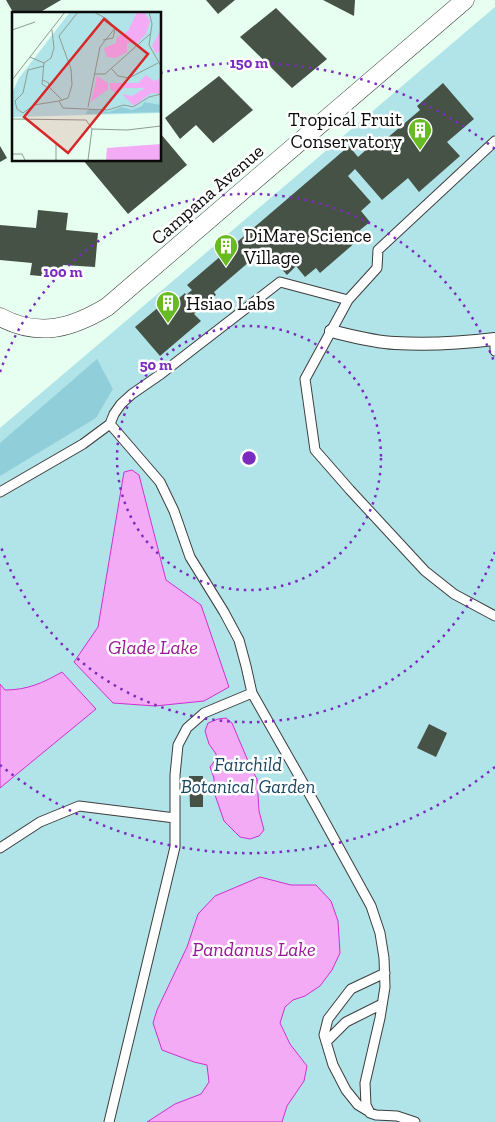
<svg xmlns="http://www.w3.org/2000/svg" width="495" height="1122" font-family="'Zilla Slab',serif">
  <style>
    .green { fill: #b1e4e8 }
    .forest { fill: #90cfd9 }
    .water { fill: #f4abf6; stroke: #cd31ce }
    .building { fill: #465246 }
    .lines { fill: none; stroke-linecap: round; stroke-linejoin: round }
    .service-casing { stroke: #3d3d3d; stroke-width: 11 }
    .pedestrian-casing { stroke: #3d3d3d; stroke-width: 14 }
    .minor-casing { stroke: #3d3d3d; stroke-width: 19 }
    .service { stroke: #fff; stroke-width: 9 }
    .pedestrian { stroke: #fff; stroke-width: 12 }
    .minor { stroke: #fff; stroke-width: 18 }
    .ring { fill: none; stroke: #7b2cbf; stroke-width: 2.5; stroke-dasharray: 2.5 5 }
    .labels { text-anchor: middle; stroke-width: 5; stroke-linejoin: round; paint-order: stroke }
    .poi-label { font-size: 19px; fill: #0a0a0a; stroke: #fff; text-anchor: start }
    .street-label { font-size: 19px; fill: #0a0a0a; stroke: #fff }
    .park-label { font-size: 19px; font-style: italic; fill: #1b4660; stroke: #fff }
    .water-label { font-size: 20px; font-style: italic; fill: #9b1397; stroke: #fff }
    .inset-road { fill: none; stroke: #8e9d94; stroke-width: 1 }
    .view { fill: #d62828; fill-opacity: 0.15; stroke: #d62828; stroke-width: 2.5 }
    .inset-edge { fill: none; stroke: #0a0a0a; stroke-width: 2.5 }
    .centre { fill: #7b2cbf; stroke: #fff; stroke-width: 2.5 }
    .ring-label { font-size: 15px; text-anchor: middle; font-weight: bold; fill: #7b2cbf; stroke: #fff; stroke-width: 5; stroke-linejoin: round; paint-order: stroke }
  </style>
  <rect width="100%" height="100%" fill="#e6fff0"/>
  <path class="green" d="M 495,7 L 495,1122 L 0,1122 L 0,428 Z"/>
  <path class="forest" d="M 97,359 L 113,389 L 96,418 L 0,476 L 0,443 Z"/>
  <path class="water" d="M 132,470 L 139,475 L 166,580 L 201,605 L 229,687 L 204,701 L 155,706 L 113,703 L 74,662 L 98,627 L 124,472 Z
    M 62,672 L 96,709 L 0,788 L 0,684 L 5,690 C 27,690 43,683 62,672 Z
    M 226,718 L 232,723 L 251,768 L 257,779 L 259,811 L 264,830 L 259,836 L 250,839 L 240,837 L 224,821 L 214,792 L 214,778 L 210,767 L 216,759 L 216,754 L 209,744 L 205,731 L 208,723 L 218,719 Z
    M 260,877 L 291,885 L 316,885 L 331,901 L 338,921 L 340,953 L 332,970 L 320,986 L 305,996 L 293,1000 L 285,1007 L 280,1023 L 290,1044 L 307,1066 L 304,1081 L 287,1106 L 282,1122 L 147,1122 L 175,1104 L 201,1094 L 209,1082 L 207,1065 L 194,1062 L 162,1050 L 153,1023 L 157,1010 L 187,947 L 198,914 L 215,896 Z"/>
  <path class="building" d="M 6,0 L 61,0 L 37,14 L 14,14 Z
    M 206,0 L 235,0 L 218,14 Z
    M 323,0 L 355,0 L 354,16 Z
    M 276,8 L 327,59 L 292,88 L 240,37 Z
    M 219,76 L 253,110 L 213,143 L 196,125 L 180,139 L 165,118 Z
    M 443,83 L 474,119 L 447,142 L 460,156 L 419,192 L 408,178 L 382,200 L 355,169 L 348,176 L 371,202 L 361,211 L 370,222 L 360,230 L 364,235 L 320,273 L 316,268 L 305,277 L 296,266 L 287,275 L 264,249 L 214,292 L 216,295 L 194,314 L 201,321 L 160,356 L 135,327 L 174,294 L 178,299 L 185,293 L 186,295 L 192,290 L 187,285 L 349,146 L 358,157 L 376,141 L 379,145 L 420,110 L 417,106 Z
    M 160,133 L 187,165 L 128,214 L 83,160 L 160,160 Z
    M 0,146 L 7,158 L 0,162 Z
    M 38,210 L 68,213 L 66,230 L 98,233 L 95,267 L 63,265 L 61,278 L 30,275 L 32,263 L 0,260 L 0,225 L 36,228 Z
    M 429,724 L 447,733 L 436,757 L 417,748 Z
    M 189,776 L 203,776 L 203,807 L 190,807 Z"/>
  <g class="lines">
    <g class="service-casing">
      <path id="service" d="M 348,300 L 377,268 L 378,250 L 495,141
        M 495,339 L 495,351
        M 110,424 L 160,482 L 174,511 L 190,557 L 224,612 L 239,640 L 246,666 L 252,693 L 315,804 L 371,906 L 380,933 L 384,958 L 385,987 L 380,1018 L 365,1083 L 366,1105 L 370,1113 L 376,1115 L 397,1116 L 415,1122
        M 0,492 L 83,444 L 110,424 L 114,414 L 121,404 L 132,394 L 161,374 L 280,282 L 348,300 L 305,379 L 315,450 L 350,490 L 425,571 L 454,594 L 495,616
        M 0,848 L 40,822 L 79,806 L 175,818
        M 326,1042 L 346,1022 L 382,1004
        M 368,1111 L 358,1105 L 346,1090 L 333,1065 L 324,1035 L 328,1019 L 351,989 L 385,973
        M 109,1122 L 175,847 L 175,775 L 178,745 L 187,728 L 204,713 L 252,693"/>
    </g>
    <g class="pedestrian-casing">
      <path id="pedestrian" d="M 331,331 C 352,336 373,342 395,343 C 428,345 462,343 495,339"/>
    </g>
    <g class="minor-casing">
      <path id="minor" d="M 0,317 C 39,338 72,328 107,307 L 465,0"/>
    </g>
    <use href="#service" class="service"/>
    <use href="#pedestrian" class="pedestrian"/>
    <use href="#minor" class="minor"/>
  </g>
  <g class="ring">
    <circle cx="249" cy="458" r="132"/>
    <path d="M495 552A263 263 0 0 1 0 544M0 372A263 263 0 0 1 495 364"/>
    <path d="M495 767A395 395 0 0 1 0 765M160 73A395 395 0 0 1 495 149"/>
  </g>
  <defs>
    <g id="building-pin" transform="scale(1.25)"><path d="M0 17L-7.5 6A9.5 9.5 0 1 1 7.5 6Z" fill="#67ba22" stroke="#fff"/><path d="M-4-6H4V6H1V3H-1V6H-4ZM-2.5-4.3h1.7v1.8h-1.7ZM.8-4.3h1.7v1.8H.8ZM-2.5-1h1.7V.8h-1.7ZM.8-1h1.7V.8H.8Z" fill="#fff"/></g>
  </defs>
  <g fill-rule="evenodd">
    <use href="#building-pin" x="420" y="130"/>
    <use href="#building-pin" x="226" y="246"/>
    <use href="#building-pin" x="168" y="303"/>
  </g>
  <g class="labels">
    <g class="poi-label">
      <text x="402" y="126" text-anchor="end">Tropical Fruit<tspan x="402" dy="22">Conservatory</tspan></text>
      <text x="244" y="242">DiMare Science<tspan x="244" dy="22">Village</tspan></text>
      <text x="186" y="310">Hsiao Labs</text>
    </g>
    <g class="street-label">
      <text transform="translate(207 194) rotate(-41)" y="7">Campana Avenue</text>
    </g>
    <g class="park-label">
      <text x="248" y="771">Fairchild<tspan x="248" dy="22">Botanical Garden</tspan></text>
    </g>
    <g class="water-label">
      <text x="153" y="654">Glade Lake</text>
      <text x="254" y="956">Pandanus Lake</text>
    </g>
  </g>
  <g transform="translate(12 12)">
    <rect width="149" height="149" fill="#e6fff0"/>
    <path d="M 58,0 L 149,0 L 149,101 L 0,105 L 0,81 L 7,66 Z" fill="#b1e4e8"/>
    <path d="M 132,90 L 149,93 L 149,100 L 73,102 L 77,97 L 97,100 L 110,95 L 120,98 L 130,94 Z" fill="#90cfd9"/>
    <path d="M 125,0 L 132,0 L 138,9 L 134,22 L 125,31 L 115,31 L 115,40 L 104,46 L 95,45 L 92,36 L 104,31 L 105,25 L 116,19 ZM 148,19 L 149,38 L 144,42 L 140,34 ZM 134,63 L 142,69 L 149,66 L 149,82 L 139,81 L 122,94 L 110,82 L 120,84 L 133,76 L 111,76 L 106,82 L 98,77 L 98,71 L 126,71 ZM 85,64 L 96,71 L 96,77 L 79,90 ZM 149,132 L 149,148 L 94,148 L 95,136 Z" fill="#f4abf6"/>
    <path class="inset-road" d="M 66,0 L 47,24 L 59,57 L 60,73 L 56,86 L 47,89 L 51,96 L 96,98 L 112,93 L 121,95 L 137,85 L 149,82M 137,0 L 140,12 L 137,33 L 149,54M 0,18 L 23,10M 91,28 L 101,26 L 103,17M 18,45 L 32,51M 32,54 L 16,58 L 11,81 L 3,89 L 5,97 L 11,101 L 22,93 L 47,89M 99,56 L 106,64 L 117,66 L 146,51M 83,62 L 93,62 L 138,22M 0,68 L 53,0M 31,68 L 37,71 L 36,76 L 30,72 L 32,51 L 39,46 L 42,36 L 40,18M 37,75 L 50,88M 76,95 L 88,35 L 103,16 L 95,7 L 82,0M 0,107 L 74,108 L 80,117 L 76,148M 80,117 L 115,118 L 149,114M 0,142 L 10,142 L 13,148M 44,148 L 44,131"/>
    <path class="view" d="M 92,7 L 136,42 L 56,141 L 12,105 Z"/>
    <rect width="149" height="149" class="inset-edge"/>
  </g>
  <circle cx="249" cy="458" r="8" class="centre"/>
  <g class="ring-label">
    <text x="249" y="68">150 m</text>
    <text x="63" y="277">100 m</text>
    <text x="156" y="370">50 m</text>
  </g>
</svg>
